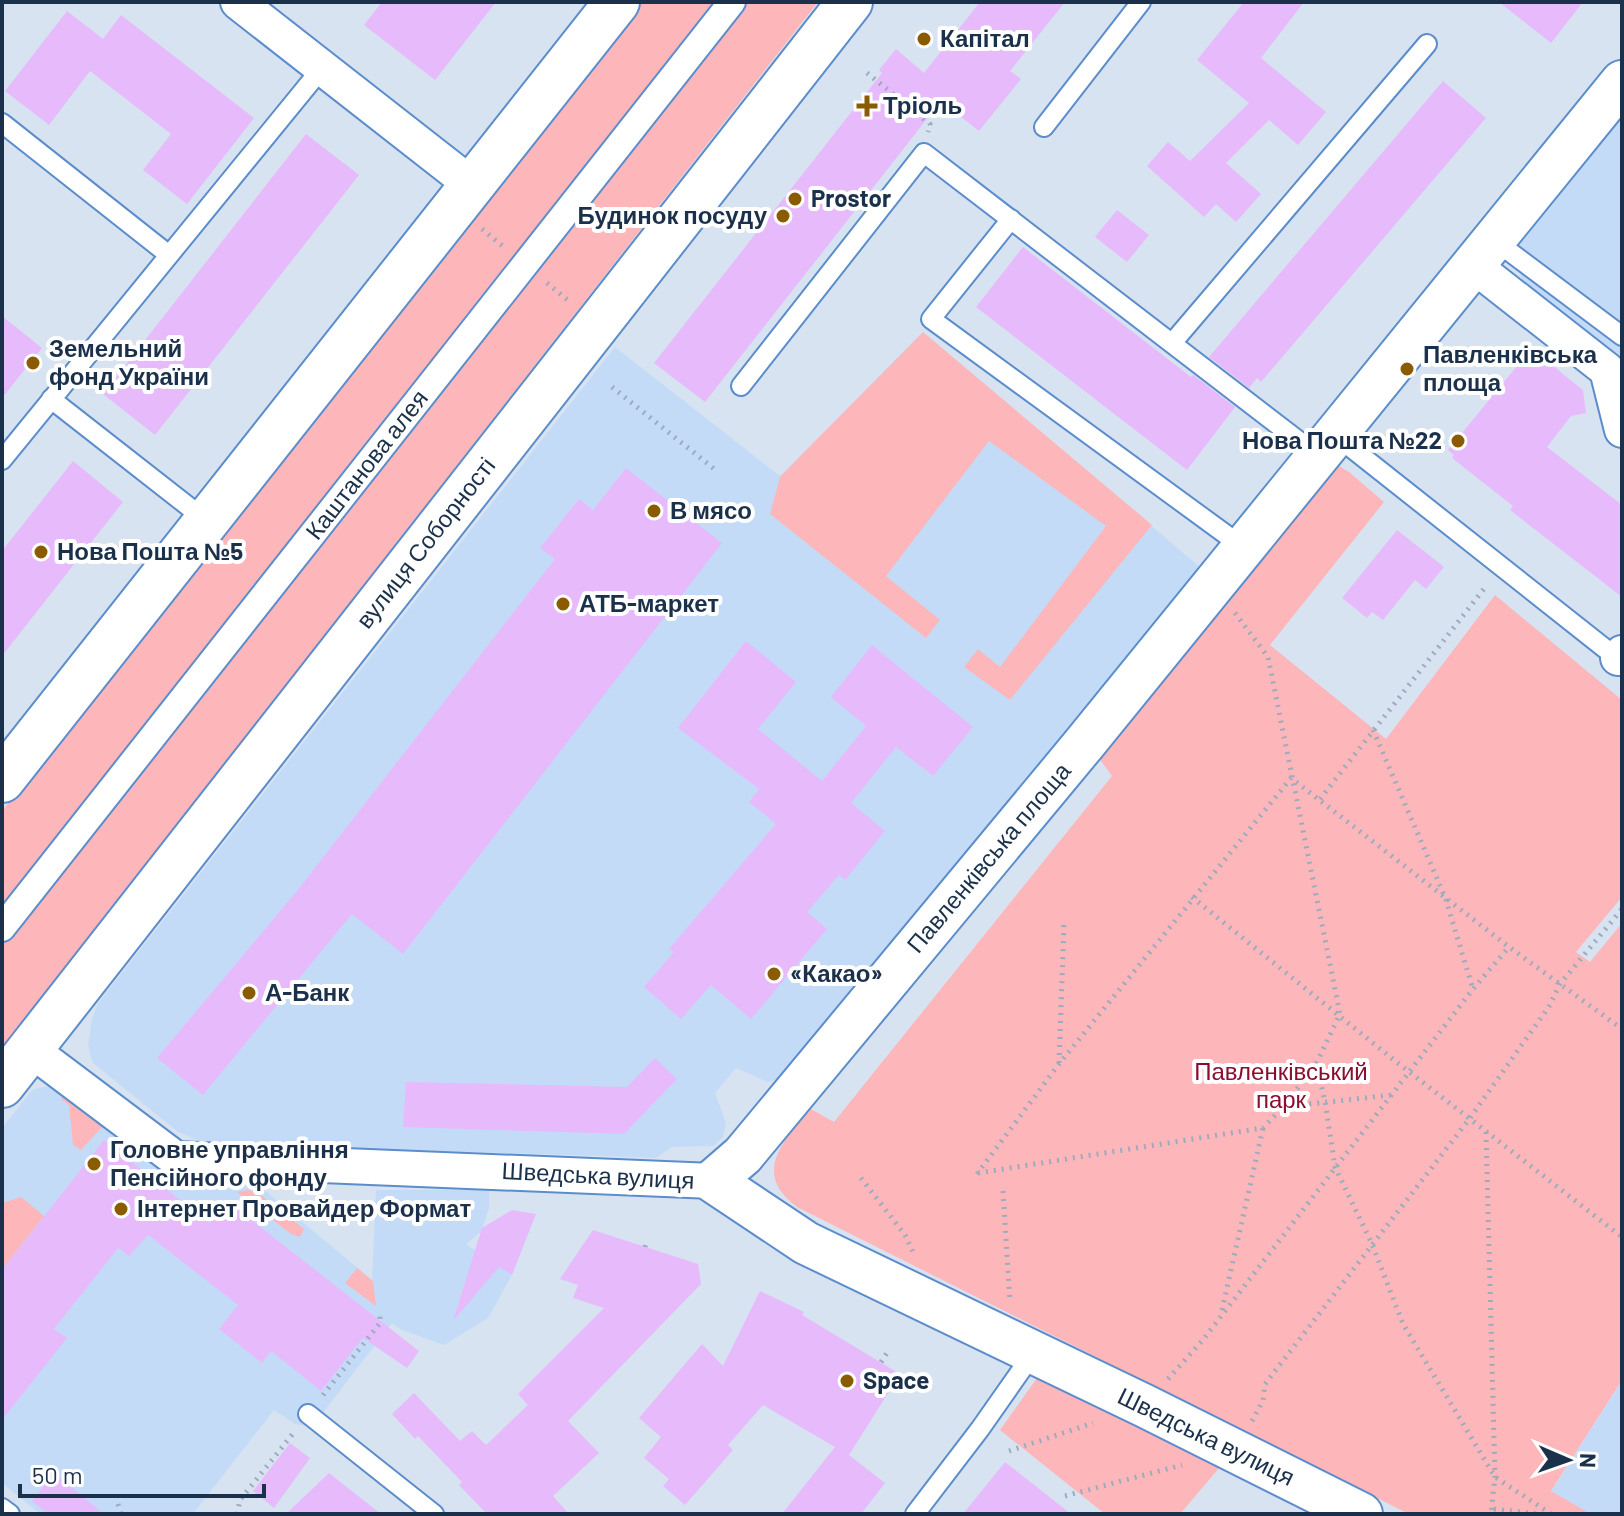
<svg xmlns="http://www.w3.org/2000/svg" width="1624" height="1516" font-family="Barlow,sans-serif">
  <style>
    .built { fill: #c4dbf8 }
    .green { fill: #fdb6ba }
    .building { fill: #e6bafb }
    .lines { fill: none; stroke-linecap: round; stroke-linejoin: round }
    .service-casing { stroke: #5b8dcc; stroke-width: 22 }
    .pedestrian-casing { stroke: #5b8dcc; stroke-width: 30 }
    .minor-casing { stroke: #5b8dcc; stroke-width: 38 }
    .tertiary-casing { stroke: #5b8dcc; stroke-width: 46 }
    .primary-casing { stroke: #5b8dcc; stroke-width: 48 }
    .path { stroke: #9dabbd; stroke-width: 5; stroke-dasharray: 2 6; stroke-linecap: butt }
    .service { stroke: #fff; stroke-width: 18 }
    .pedestrian { stroke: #fff; stroke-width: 26 }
    .minor { stroke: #fff; stroke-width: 34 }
    .tertiary { stroke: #fff; stroke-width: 42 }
    .primary { stroke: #fff; stroke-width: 44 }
    .poi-dot { fill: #8a5b00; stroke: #fff; stroke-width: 3 }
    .labels { text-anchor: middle; stroke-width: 8; stroke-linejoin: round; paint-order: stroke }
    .poi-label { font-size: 24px; font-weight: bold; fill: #1b314b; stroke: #fff; text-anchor: start }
    .street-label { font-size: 24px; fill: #1b314b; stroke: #fff }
    .park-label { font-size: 24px; fill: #8a0e2f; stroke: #fff }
  </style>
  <rect width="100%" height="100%" fill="#d8e3f1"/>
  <path class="built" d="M 1622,114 L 1622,358 L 1523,284 L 1513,250 Z
    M 923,332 L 1201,568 L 783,1078 L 768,1082 L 736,1068 L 715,1093 L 726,1123 L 723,1137 L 713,1146 L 672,1147 L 656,1158 L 204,1143 L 178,1132 L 93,1063 L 88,1046 L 92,1020 L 98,1003 L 615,347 L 780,476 Z
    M 43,1087 L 53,1087 L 191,1191 L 256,1183 L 372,1280 L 376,1190 L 489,1190 L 489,1208 L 481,1232 L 466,1244 L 512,1275 L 488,1318 L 444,1345 L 402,1330 L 392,1323 L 312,1427 L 295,1424 L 274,1410 L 193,1514 L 40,1514 L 2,1483 L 2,1128 L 32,1090 Z
    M 1622,1380 L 1622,1514 L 1591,1514 L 1551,1492 Z"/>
  <path class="green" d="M 638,2 L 818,2 L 2,1049 L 2,811 Z
    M 923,332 L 1152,525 L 1010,700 L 964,667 L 978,649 L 1000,667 L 1106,526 L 989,441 L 886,576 L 940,620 L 926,638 L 770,514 L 780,477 Z
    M 1339,466 L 1349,472 L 1384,502 L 1270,645 L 1386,739 L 1495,595 L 1622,700 L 1622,897 L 1576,952 L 1590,962 L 1622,923 L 1622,1380 L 1551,1491 L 1591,1514 L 1409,1514 L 797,1207 C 751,1173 784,1142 809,1108 L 834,1122 L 1112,776 L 1101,761 L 1099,751 L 1329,468 Z
    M 66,1094 L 108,1126 L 100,1129 L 81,1150 L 73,1145 L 69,1105 L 61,1099 Z
    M 248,1190 L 258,1193 L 304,1229 L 300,1237 L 291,1234 L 237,1192 Z
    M 21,1197 L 44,1216 L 2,1270 L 2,1203 Z
    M 357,1268 L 373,1281 L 376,1306 L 345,1283 Z
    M 1037,1378 L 1220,1467 L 1180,1514 L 1105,1514 L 1000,1430 Z"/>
  <path class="building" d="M 382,2 L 496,2 L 435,80 L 364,25 Z
    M 980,2 L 1065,2 L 1010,71 L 1021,79 L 979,131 L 941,101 L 705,402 L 654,363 L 882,73 L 879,70 L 896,49 L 924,73 Z
    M 1244,2 L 1304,2 L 1261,58 L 1326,112 L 1298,145 L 1269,120 L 1226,163 L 1261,194 L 1236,222 L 1216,204 L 1204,217 L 1147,166 L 1168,142 L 1190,161 L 1249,103 L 1197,60 Z
    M 1499,2 L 1583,2 L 1551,43 Z
    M 67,11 L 103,39 L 121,15 L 254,118 L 187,204 L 143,170 L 171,134 L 90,71 L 49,125 L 5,91 Z
    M 1443,81 L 1486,118 L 1261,382 L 1257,378 L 1249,388 L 1209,357 Z
    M 306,134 L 359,175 L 155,435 L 103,394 Z
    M 1117,210 L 1149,235 L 1127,262 L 1095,237 Z
    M 1023,247 L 1191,377 L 1193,375 L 1235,407 L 1187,470 L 976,307 Z
    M 2,316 L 42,348 L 2,398 Z
    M 1538,354 L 1583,390 L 1586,413 L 1571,416 L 1547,447 L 1622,505 L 1622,597 L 1510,510 L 1513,506 L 1452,458 L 1454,455 L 1448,450 L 1526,355 Z
    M 73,461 L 123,502 L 2,656 L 2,551 Z
    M 626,468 L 722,543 L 403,954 L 352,914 L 203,1095 L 157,1058 L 297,891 L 555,559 L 540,548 L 579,499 L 593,510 Z
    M 1397,530 L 1444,567 L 1426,589 L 1415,580 L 1383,620 L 1372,612 L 1367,618 L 1342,598 Z
    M 746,641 L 796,682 L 758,729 L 822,781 L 866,726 L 831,697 L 872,645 L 973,727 L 933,776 L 896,747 L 851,803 L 885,831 L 845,880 L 839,875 L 807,912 L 827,929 L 751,1019 L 711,985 L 681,1019 L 644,987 L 674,952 L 669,949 L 776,824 L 749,802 L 759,789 L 678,728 Z
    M 655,1058 L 677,1079 L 624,1134 L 403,1127 L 406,1082 L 627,1087 Z
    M 104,1140 L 209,1223 L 227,1201 L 419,1351 L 407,1368 L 363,1338 L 321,1391 L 271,1351 L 262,1363 L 219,1329 L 238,1305 L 148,1235 L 129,1256 L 118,1248 L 54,1329 L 67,1338 L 2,1420 L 2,1270 Z
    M 512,1210 L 536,1214 L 512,1275 L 499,1267 L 453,1321 L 482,1228 Z
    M 593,1230 L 698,1264 L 701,1284 L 568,1421 L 599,1453 L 553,1496 L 569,1514 L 487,1514 L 459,1485 L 462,1482 L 418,1436 L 415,1439 L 392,1414 L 414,1393 L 460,1441 L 472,1431 L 486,1445 L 528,1405 L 518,1394 L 604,1308 L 573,1298 L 578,1285 L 560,1279 Z
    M 760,1291 L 804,1312 L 802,1315 L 900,1374 L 849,1455 L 885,1483 L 861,1514 L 782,1514 L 835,1447 L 763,1405 L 728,1445 L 733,1450 L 685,1505 L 663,1486 L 669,1479 L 644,1458 L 661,1437 L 639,1418 L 702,1344 L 723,1366 Z
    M 290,1443 L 310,1458 L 274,1508 L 253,1491 Z
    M 1005,1462 L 1071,1514 L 963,1514 Z
    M 54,1473 L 104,1514 L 48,1514 L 32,1501 Z
    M 329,1473 L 381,1514 L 286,1514 Z"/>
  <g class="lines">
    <g class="service-casing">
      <path id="service" d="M 2,123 L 169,255
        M 1044,127 L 1141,2
        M 1011,219 L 931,319 L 1243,547
        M 1494,240 L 1622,336
        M 1173,342 L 1427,44
        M 741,386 L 924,153 L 1317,455
        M 51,399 L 207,521
        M 1335,435 L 1622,662
        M 2,460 L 322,68
        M 308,1414 L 434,1514
        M 2,1508 L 10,1514
        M 915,1514 L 980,1429 L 1034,1352"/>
    </g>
    <g class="pedestrian-casing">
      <path id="pedestrian" d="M 2,928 L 732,2"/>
    </g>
    <g class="minor-casing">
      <path id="minor" d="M 238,2 L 472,185
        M 1473,265 L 1607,370 L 1622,430
        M 1618,658 L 1622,653
        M 30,1049 L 176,1159 L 713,1181"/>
    </g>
    <g class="tertiary-casing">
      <path id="tertiary" d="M 1361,1514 L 1145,1406 L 806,1243 L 713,1181 L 743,1155 L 1084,744 L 1622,82"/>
    </g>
    <g class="primary-casing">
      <path id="primary" d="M 2,780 L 617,2
        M 2,1085 L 850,2"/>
    </g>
    <path class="path" d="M 867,73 L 930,124 L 928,132
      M 482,229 L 505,248
      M 547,283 L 570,302
      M 612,387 L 718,472
      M 1235,613 L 1268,657 L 1340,1014 L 1316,1064 L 1283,1107
      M 1373,730 L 1445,897 L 1473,989
      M 1320,799 L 1487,585
      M 1192,897 L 1394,1060 L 1622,1237
      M 1059,1063 L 1064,924
      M 1316,1064 L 1325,1101 L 1335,1167 L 1372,1244 L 1403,1324 L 1495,1477 L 1551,1514
      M 1486,1132 L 1495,1477 L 1491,1514
      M 978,1173 L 1263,1128 L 1283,1107 L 1391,1095
      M 977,1174 L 1059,1064 L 1291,778 L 1509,947 L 1622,1029
      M 861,1178 L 905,1235 L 913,1252
      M 1003,1191 L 1010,1302
      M 645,1247 L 646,1243
      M 1222,1310 L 1263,1128
      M 881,1362 L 889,1350
      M 1168,1379 L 1202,1341 L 1473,989 L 1509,947
      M 323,1395 L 380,1323 L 380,1316
      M 1252,1421 L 1263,1400 L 1265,1384 L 1470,1118 L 1550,1005 L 1560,984 L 1622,909
      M 1009,1451 L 1093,1423
      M 1065,1496 L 1182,1465
      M 118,1504 L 121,1514
      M 1494,1509 L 1538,1514
      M 237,1514 L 240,1500 L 295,1431"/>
    <use href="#service" class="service"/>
    <use href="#pedestrian" class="pedestrian"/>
    <use href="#minor" class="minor"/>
    <use href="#tertiary" class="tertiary"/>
    <use href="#primary" class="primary"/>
  </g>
  <g class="poi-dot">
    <circle cx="924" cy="39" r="8"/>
    <path d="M863 94h8v8h8v8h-8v8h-8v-8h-8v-8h8z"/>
    <circle cx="795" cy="199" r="8"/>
    <circle cx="783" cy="216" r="8"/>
    <circle cx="33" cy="363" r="8"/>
    <circle cx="1407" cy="369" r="8"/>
    <circle cx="1458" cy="441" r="8"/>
    <circle cx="654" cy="511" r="8"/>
    <circle cx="41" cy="552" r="8"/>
    <circle cx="563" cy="604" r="8"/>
    <circle cx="774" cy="974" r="8"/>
    <circle cx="249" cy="993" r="8"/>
    <circle cx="94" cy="1164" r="8"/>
    <circle cx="121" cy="1209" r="8"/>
    <circle cx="847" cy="1381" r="8"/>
  </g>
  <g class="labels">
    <g class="poi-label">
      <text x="940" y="47">Капітал</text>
      <text x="883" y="114">Тріоль</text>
      <text x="811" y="207">Prostor</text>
      <text x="767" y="224" text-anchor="end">Будинок посуду</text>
      <text x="49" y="357">Земельний<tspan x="49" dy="28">фонд України</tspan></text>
      <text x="1423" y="363">Павленківська<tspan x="1423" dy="28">площа</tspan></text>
      <text x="1442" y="449" text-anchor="end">Нова Пошта №22</text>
      <text x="670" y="519">В мясо</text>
      <text x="57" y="560">Нова Пошта №5</text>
      <text x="579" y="612">АТБ-маркет</text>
      <text x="790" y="982">«Какао»</text>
      <text x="265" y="1001">А-Банк</text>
      <text x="110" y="1158">Головне управління<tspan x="110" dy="28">Пенсійного фонду</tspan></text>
      <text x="137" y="1217">Інтернет Провайдер Формат</text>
      <text x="863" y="1389">Space</text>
    </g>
    <g class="street-label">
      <text transform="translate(367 465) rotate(-52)" y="8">Каштанова алея</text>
      <text transform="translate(426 543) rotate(-52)" y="8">вулиця Соборності</text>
      <text transform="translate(989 858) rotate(-50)" y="8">Павленківська площа</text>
      <text transform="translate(598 1176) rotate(3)" y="8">Шведська вулиця</text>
      <text transform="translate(1206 1437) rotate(26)" y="8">Шведська вулиця</text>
    </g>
    <g class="park-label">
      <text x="1281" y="1080">Павленківський<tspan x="1281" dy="28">парк</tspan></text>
    </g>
  </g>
  <rect width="1624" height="1516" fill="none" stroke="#1b314b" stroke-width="8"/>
  <g transform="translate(1568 1460) rotate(92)" stroke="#ffffff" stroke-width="6" paint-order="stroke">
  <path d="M0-6L14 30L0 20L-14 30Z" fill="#1b314b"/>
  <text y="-12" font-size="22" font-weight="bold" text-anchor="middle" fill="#1b314b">N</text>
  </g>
  <path d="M20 1484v12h244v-12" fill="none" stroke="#1b314b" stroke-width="4"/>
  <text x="32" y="1484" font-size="24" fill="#1b314b" stroke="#ffffff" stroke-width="6" paint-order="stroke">50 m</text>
</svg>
